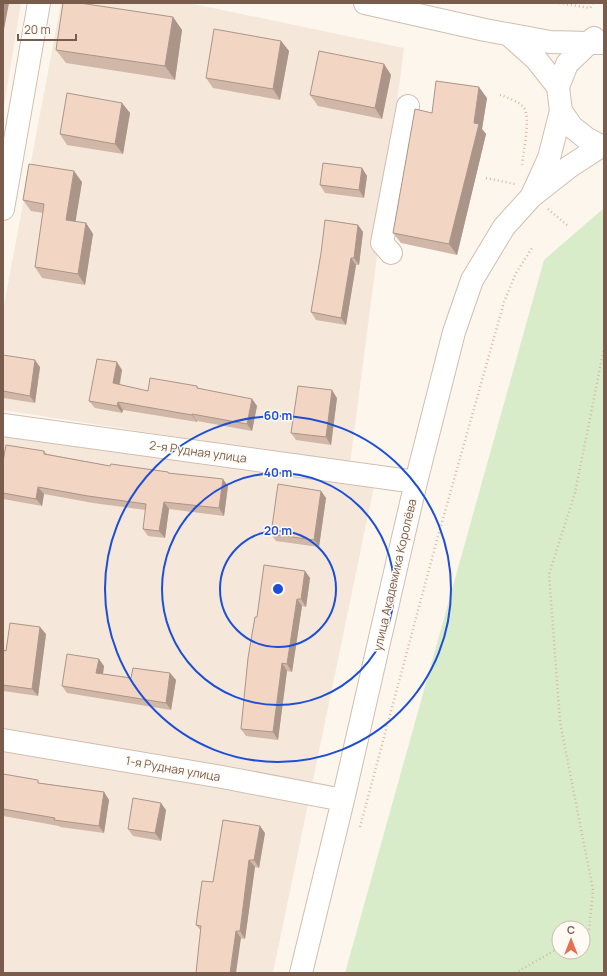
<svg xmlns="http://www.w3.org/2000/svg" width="607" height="976" font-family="Manrope,sans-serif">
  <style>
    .residential { fill: #f5e8da }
    .green { fill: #d8ecc9; fill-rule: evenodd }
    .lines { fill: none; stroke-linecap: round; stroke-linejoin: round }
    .minor-casing { stroke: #d1beb0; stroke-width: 24 }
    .path { stroke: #d9b8a5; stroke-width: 2.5; stroke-dasharray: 1 3; stroke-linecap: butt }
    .minor { stroke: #fff; stroke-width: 22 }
    .wall { fill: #d1b7a8 }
    .shaded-wall { fill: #aa9588 }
    .building { fill: #f3d5c3; stroke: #aa9588 }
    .ring { fill: none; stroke: #1d4ed8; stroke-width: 2 }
    .labels { text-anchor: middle; stroke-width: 3; stroke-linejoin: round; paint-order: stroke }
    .street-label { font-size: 12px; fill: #7a5c4d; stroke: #fffaf3 }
    .centre { fill: #1d4ed8; stroke: #fffaf3; stroke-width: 2 }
    .ring-label { font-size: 12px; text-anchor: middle; font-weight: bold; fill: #1d4ed8; stroke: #fffaf3; stroke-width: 3; stroke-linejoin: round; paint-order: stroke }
  </style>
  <rect width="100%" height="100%" fill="#fdf6ec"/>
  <path class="residential" d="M 3,3 L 21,3 L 3,112 Z
    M 61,3 L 189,3 L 404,48 L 350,464 L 3,410 L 3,310 Z
    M 3,436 L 374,486 L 273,973 L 3,973 Z"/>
  <path class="green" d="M 604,208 L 604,973 L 345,973 L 544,260 ZM 559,928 L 583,928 L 583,952 L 559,952 Z"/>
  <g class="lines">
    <g class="minor-casing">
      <path id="minor" d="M 365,3 L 485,30 L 550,42 L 589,43 L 604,43
        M 509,35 L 536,59 L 558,87
        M 561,111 L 572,127 L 586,138 L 601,146
        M 533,193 L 549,158 L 561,111 L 558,87 L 567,64 L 594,38
        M 3,209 L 39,3
        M 391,253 L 382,243 L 408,106
        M 3,425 L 416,482
        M 3,740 L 222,777 L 343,800
        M 301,973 L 343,800 L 399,555 L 416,482 L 454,332 L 472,280 L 504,227 L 532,196 L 569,167 L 601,146 L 604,146"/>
    </g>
    <path class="path" d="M 559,3 L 590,8 L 593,3
      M 500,95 C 508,98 519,101 524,108 C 531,118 523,152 522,165
      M 486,178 L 515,184
      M 548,209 L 568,226
      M 360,827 L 435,547 L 504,302 L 516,273 L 532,248
      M 583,934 L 589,931 L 593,890 L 560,722 L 549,574 L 575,493 L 603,353 L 604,351
      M 515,973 L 559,948"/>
    <use href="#minor" class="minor"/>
  </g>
  <path class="wall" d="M 173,17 L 182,30 L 175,80 L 66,63 L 56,50 Z
    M 281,41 L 289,51 L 280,100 L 213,88 L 206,78 Z
    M 384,64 L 391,75 L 382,119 L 318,106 L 310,95 Z
    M 487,98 L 482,129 L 486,134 L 457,255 L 401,243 L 393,233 L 432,113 Z
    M 122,103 L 130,113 L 123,154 L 67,145 L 60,134 Z
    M 362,168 L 367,176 L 364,198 L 325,193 L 320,185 Z
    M 82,182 L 75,222 L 86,223 L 93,234 L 85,285 L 42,278 L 35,267 L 43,213 L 31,211 L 23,200 Z
    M 358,225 L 363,232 L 359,265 L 356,265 L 346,325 L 316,320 L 311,312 Z
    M 3,356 L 40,367 L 35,403 L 3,398 Z
    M 122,370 L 120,385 L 148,391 L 197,386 L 199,389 L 252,399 L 257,406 L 252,431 L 197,421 L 197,422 L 123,410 L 122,413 L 95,408 L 89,401 Z
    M 337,398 L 331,445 L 296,440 L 291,433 Z
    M 44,451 L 47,454 L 110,466 L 168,473 L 228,486 L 224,516 L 169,509 L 165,538 L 148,536 L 143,529 L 146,510 L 93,503 L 44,494 L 42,506 L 3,499 L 3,461 Z
    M 321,491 L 326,498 L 319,547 L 276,541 L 271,534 Z
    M 305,571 L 310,578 L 306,607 L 302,606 L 292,672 L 287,671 L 278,740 L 246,736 L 241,729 Z
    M 46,634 L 38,696 L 3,691 L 3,650 L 6,651 Z
    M 104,666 L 103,674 L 131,678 L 170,673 L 176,680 L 171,710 L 67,693 L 62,686 Z
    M 3,774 L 40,783 L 104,792 L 109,800 L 104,833 L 60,827 L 59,826 L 3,816 Z
    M 166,810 L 161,841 L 133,836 L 128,829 Z
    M 265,833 L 259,868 L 255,867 L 245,939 L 201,931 L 196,925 L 213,882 Z"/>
  <path class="shaded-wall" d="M 3,3 L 9,3 L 3,35 Z
    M 173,17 L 182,30 L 175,80 L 165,66 Z
    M 281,41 L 289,51 L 280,100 L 273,89 Z
    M 384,64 L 391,75 L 382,119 L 375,108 Z
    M 479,87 L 487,98 L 482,129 L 486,134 L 457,255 L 449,244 L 474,123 Z
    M 122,103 L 130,113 L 123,154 L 115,144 Z
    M 362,168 L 367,176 L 364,198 L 359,190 Z
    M 74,171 L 82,182 L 74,231 L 66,220 Z
    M 86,223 L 93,234 L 85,285 L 78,274 Z
    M 358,225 L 363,232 L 359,265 L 354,258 Z
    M 351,258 L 356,265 L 346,325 L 341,318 Z
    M 35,360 L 40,367 L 35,403 L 30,396 Z
    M 117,362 L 122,370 L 118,391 L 113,383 Z
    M 332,390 L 337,398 L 331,445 L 326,437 Z
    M 252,399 L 257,406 L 252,431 L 247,424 Z
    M 118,402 L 123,410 L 122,413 L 117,406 Z
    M 192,414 L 197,421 L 197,422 L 192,415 Z
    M 223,479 L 228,486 L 224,516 L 219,508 Z
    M 38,487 L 44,494 L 42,506 L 36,499 Z
    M 321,491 L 326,498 L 319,547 L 314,540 Z
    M 164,502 L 169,509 L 165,538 L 159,531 Z
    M 305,571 L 310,578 L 306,607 L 301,599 Z
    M 297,599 L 302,606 L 292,672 L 287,664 Z
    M 40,627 L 46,634 L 38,696 L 32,689 Z
    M 99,659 L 104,666 L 102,680 L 96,673 Z
    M 282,663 L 287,671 L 278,740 L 273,732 Z
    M 170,673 L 176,680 L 171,710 L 166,703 Z
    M 104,792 L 109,800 L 104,833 L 99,826 Z
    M 161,803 L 166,810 L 161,841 L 155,833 Z
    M 260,826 L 265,833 L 259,868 L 254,860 Z
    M 249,860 L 255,867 L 245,939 L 240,931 Z
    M 236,931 L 241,938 L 236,973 L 230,973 Z"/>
  <path class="building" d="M 63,3 L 80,3 L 173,17 L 165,66 L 56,50 Z
    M 214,29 L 281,41 L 273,89 L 206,78 Z
    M 319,51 L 384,64 L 375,108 L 310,95 Z
    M 436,81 L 479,87 L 474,123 L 479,124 L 449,244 L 393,233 L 415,109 L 432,113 Z
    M 67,93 L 122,103 L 115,144 L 60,134 Z
    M 323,163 L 362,168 L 359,190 L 320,185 Z
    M 29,164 L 74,171 L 66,220 L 86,223 L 78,274 L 35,267 L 44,204 L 23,200 Z
    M 325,220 L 358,225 L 354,258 L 351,258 L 341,318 L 311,312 L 321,253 Z
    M 3,355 L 35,360 L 30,396 L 3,391 Z
    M 97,359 L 117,362 L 113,383 L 148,391 L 150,378 L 197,386 L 197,388 L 252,399 L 247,424 L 192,414 L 192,415 L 118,402 L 117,406 L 89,401 Z
    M 298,386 L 332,390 L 326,437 L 291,433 Z
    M 6,445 L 44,451 L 44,454 L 110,466 L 111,464 L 168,472 L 168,473 L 223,479 L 219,508 L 164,502 L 159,531 L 143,529 L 146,504 L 88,496 L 38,487 L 36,499 L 3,493 L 3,461 Z
    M 278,484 L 321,491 L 314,540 L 271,534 Z
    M 264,565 L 305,571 L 301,599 L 297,599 L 287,664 L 282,663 L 273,732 L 241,729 L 248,658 L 255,617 L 257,617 Z
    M 10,623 L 40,627 L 32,689 L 3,685 L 3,650 L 6,651 Z
    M 67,654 L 99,659 L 96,673 L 131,678 L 133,668 L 170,673 L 166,703 L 62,686 Z
    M 3,774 L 38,780 L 38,783 L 104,792 L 99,826 L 54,820 L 55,818 L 3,809 Z
    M 133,798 L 161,803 L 155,833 L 128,829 Z
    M 223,820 L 260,826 L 254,860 L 249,860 L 240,931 L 236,931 L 230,973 L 196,973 L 201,926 L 196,925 L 202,881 L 213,882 Z"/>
  <g class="ring">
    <circle cx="278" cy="589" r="58"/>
    <circle cx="278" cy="589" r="116"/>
    <circle cx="278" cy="589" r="173"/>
  </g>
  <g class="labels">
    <g class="street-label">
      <text transform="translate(198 452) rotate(8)" y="4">2-я Рудная улица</text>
      <text transform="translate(395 575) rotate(-77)" y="4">улица Академика Королёва</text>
      <text transform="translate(173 769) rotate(10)" y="4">1-я Рудная улица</text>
    </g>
  </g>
  <circle cx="278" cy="589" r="6" class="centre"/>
  <g class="ring-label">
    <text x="278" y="420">60 m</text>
    <text x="278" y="477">40 m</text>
    <text x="278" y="535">20 m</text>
  </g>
  <rect width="607" height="976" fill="none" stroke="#7a5c4d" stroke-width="8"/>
  <g transform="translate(571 940)"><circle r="19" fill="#fffaf3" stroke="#cabbb1"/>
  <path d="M0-3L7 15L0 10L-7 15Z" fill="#e76f51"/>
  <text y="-6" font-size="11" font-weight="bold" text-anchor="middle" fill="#7a5c4d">С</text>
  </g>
  <path d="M18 34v6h58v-6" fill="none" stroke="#7a5c4d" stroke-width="2"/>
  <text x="24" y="34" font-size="12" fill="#7a5c4d" stroke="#fffaf3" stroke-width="3" paint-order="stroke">20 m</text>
</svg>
